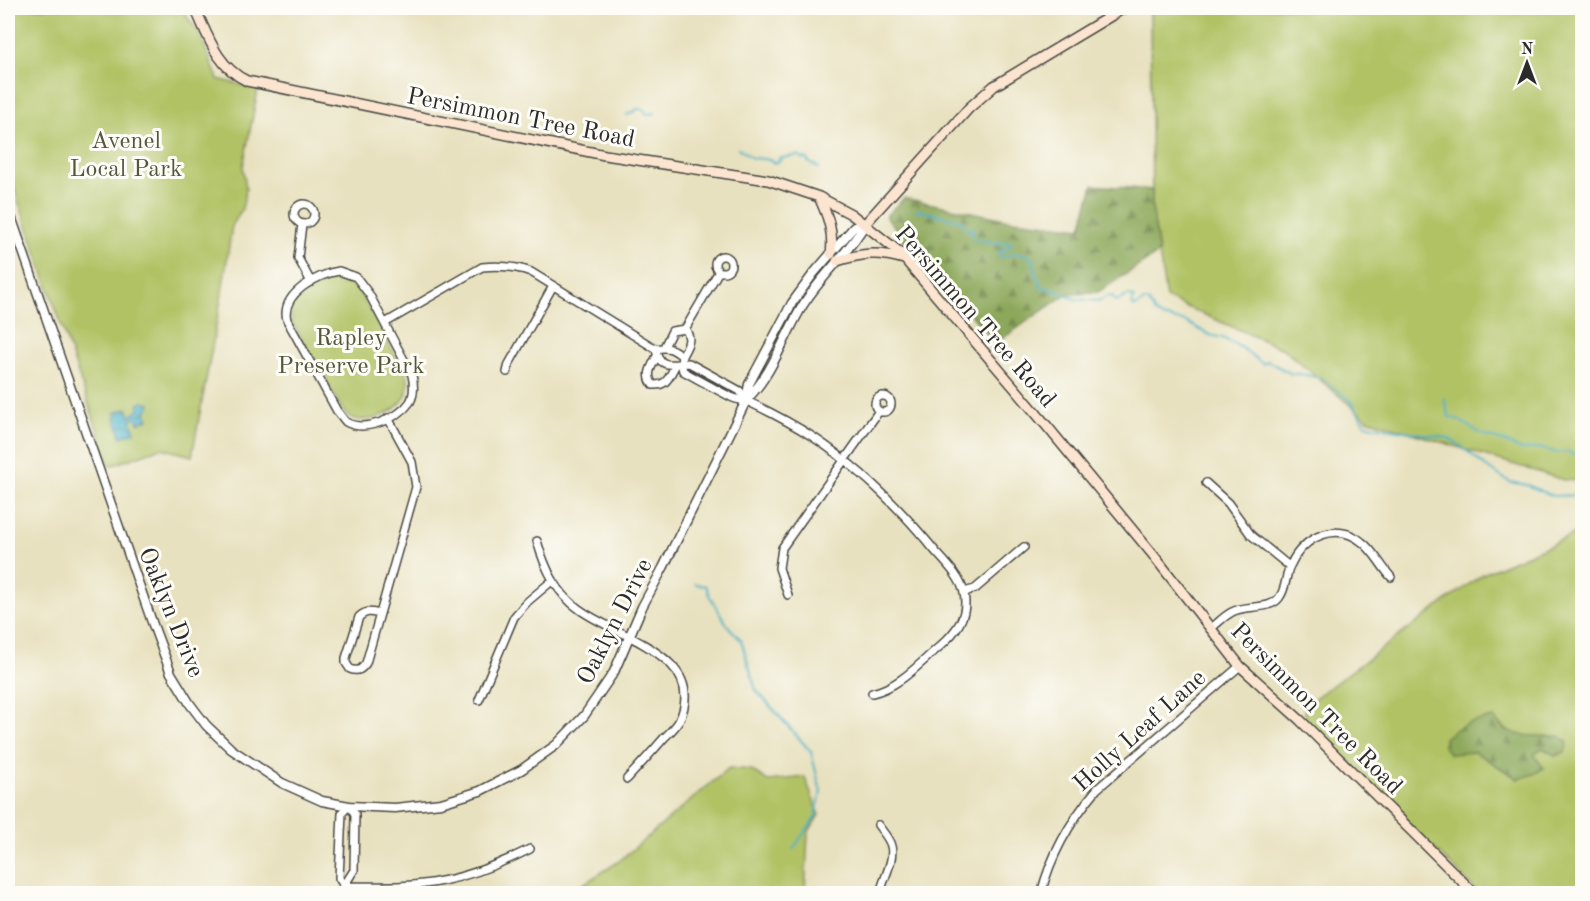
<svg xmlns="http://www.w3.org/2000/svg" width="1590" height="901" font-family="'Old Standard TT',serif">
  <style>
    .green { fill: #b1c265; stroke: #6e7648; stroke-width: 1.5 }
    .forest { fill: url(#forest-firs); stroke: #5c6a42; stroke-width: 1.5 }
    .water { fill: url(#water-waves); stroke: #386c77; stroke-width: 1.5 }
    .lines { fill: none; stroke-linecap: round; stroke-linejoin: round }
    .stream { stroke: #44aec3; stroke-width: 2 }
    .minor-casing { stroke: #474641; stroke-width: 10 }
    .tertiary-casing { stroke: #474641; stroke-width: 11 }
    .secondary-casing { stroke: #474641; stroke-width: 12 }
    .minor { stroke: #fff; stroke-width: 7 }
    .tertiary { stroke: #fff; stroke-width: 8 }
    .secondary { stroke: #fce5d0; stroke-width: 9 }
    .labels { text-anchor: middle; stroke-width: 6; stroke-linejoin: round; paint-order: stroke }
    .street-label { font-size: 24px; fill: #2b2b2b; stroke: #fdfcf7 }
    .park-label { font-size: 24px; fill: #53583c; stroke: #fdfcf7 }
  </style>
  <defs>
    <pattern id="forest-firs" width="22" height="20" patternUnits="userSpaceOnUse" patternTransform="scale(1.5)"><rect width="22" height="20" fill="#8ca85a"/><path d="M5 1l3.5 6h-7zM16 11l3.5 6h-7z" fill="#73894b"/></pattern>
    <pattern id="water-waves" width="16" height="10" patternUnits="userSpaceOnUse" patternTransform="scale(1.5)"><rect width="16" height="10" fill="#44aec3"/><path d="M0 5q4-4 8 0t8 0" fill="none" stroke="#398e9f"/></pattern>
  </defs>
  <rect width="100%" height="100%" fill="#fdfcf7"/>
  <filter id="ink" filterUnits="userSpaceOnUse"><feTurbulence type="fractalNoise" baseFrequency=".0167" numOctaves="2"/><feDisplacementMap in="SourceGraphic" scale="12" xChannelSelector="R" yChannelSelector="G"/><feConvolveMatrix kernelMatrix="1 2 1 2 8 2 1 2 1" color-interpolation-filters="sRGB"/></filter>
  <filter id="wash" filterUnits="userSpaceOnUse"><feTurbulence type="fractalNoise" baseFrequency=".008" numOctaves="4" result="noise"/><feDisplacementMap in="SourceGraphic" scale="24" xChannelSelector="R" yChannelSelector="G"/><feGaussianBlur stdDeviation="1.35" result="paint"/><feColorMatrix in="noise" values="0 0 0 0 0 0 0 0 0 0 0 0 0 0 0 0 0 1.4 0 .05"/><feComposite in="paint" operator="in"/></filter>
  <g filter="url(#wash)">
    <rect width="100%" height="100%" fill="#e8e1bf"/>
    <path class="green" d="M 8,8 L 181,8 L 199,33 L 218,79 L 258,89 L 243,167 L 246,189 L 242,209 L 232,226 L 221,299 L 192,456 L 161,448 L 110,466 L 8,171 Z
      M 1150,8 L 1582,8 L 1582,481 L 1564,480 L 1367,419 L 1283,349 L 1166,298 L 1152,208 Z
      M 334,276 L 353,281 L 408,377 C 408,383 408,391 406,396 C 394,415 363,428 345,414 L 292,322 L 290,306 L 312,287 Z
      M 1582,531 L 1582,893 L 1479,893 L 1306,722 L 1304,706 L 1483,574 Z
      M 729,768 L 751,770 L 768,781 L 805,777 L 819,815 L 808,833 L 805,893 L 568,894 L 618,862 Z"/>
    <path class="forest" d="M 1093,185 L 1152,190 L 1152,208 L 1159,253 L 1098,292 L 1065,295 L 996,343 L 910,247 L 886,216 L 904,198 L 1005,219 L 1081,228 Z
      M 1494,718 C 1510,741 1536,735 1560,736 L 1568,743 L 1565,752 L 1556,756 L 1542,748 L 1534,755 L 1544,768 L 1534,774 L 1518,779 L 1475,752 L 1450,754 L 1444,747 L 1444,738 C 1457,726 1477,719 1494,718 Z"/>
    <path class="water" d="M 143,402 L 151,404 L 146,412 L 149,419 L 138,423 L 136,418 L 131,419 L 135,432 L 121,437 L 114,413 L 127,408 L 130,416 L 139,410 L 138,404 Z"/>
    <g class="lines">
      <path class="stream" d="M 627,115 L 638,109 L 643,109 L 647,114 L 655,113
        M 738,148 L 752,158 L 772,160 L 773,163 L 780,161 L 779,158 C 786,157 792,157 798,155 L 803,159 L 807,158 L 808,162 L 819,168
        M 916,210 L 961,220 L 967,230 L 973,229 L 973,239 C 981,239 987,242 995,243 C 1001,244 1005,241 1011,242 L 1010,246 L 999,252 L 1000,257 C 1018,253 1020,250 1035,261 L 1033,265 L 1041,287 L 1054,290 L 1075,299 L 1099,301 L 1105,297 L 1113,296 L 1115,301 L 1128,296 L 1134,297 L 1132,305 L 1135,307 L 1144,301 L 1148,301 L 1155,313 L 1162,317 L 1186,322 L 1210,335 L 1223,338 L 1242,348 L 1263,364 L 1267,361 L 1292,374 L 1300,374 L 1322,378 L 1352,402 L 1364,423 L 1373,426 L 1448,438 L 1461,446 L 1489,469 L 1510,482 L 1527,485 L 1553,496 L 1582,495
        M 1444,398 L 1449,417 L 1457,419 L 1483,435 L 1500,440 L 1522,450 L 1539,448 L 1559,453 L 1565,451 L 1582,457
        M 695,584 L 706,586 L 709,595 L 728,626 L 741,640 L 756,690 L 811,752 L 821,792 L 815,818 L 793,849"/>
    </g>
  </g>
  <g filter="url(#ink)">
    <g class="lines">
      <g class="minor-casing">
        <path id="minor" d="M294 214a10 10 0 1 1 20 0a10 10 0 1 1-20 0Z
          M 302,224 L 298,258 L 311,282
          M715 264a8 8 0 1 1 16 0a8 8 0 1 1-16 0Z
          M 339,271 L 356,277 L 369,294 L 412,375 C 414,384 415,393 410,402 C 399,418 365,433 346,422 C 343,419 340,414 337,411 L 287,320 C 280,294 318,274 339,271 Z
          M 385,323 L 482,267 C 500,265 514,266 531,272 L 656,349 C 659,371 675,363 689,363 L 740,391 L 746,401
          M 685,329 L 719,271
          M 664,347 L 672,331 L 685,329
          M 656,349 C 668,346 673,349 682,356 L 681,363 L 683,371 C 699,380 715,389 731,397 C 737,400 743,400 749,402 C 770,412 793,424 813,437 C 860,468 900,508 936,552 C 946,563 961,578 964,593 C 969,617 955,633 939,647 C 918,665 899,687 872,693
          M 657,356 C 652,366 645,374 653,385 C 667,386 669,377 675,366
          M 682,356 C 687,346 693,339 685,329
          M 507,372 L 509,364 L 553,286
          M875 404a8 8 0 1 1 16 0a8 8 0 1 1-16 0Z
          M 1206,483 L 1228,503 L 1251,535 L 1289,566
          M 537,541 C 545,568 556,593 579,609 C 616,637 710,656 679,721 C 676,727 669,733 664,738 C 652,752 640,765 627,779
          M 964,592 L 975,589 L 1024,547
          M 788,595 L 779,568 L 782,548 L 879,411
          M 380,614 C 371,612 366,610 359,617 L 346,658 L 346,663 L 350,669 C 358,672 361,670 366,663 L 416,487 L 412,462 L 388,418
          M 1210,629 C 1217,624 1224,616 1232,612 C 1245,604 1269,611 1279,598 C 1287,588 1285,574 1291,564 C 1303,537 1337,521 1362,542 C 1374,551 1381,566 1391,577
          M 479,700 L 514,617 L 527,602 L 553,580
          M 878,825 C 882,831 889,838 891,846 C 895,860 883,879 880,894
          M 344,886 C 376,886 410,888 442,881 C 473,875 502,863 530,849
          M 344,894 L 344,886 L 339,878 L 342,813 L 349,806 L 355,814 L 354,870 L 344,886
          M 1041,894 C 1051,854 1071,820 1097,789 L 1240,666"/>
      </g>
      <g class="tertiary-casing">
        <path id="tertiary" d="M 8,208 L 152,622 L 171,673 L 190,704 L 206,725 L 231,749 L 282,783 L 322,801 L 349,806 L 395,808 L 441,803 L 480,791 L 521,770 L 556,745 L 584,716 L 614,672 L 642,607 L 663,568 L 746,401 L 749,384 L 792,303 L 814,273 L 854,227 L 865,224
          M 746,400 C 773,374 784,336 803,305 C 821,276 849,253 865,224"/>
      </g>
      <g class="secondary-casing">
        <path id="secondary" d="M 195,8 C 208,36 217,67 247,81 L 605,155 L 768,180 L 819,197 L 851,214 L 898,251 L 1046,425 L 1154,556 L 1240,666 L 1300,720 L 1475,894
          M 819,197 C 828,216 834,233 831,254
          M 865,224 L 969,108 L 994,86 L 1124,8
          M 837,261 C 863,253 878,251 904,259"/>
      </g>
      <use href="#minor" class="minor"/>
      <use href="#tertiary" class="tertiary"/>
      <use href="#secondary" class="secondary"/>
    </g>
  </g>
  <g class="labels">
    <g class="street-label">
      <text transform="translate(521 117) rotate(11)" y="8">Persimmon Tree Road</text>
      <text transform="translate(976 316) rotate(49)" y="8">Persimmon Tree Road</text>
      <text transform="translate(172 612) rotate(68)" y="8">Oaklyn Drive</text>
      <text transform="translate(614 621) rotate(-63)" y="8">Oaklyn Drive</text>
      <text transform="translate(1317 708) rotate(45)" y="8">Persimmon Tree Road</text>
      <text transform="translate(1139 730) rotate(-42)" y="8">Holly Leaf Lane</text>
    </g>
    <g class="park-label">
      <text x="126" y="148">Avenel<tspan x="126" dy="28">Local Park</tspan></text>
      <text x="351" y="345">Rapley<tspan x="351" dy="28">Preserve Park</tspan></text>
    </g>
  </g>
  <rect width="1590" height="901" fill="none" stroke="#fdfcf7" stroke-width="30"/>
  <g transform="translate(1527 63)" stroke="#fdfcf7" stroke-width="4.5" paint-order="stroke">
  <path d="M0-4.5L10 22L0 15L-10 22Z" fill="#2b2b2b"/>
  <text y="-9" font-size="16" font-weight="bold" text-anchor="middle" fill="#2b2b2b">N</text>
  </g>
</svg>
